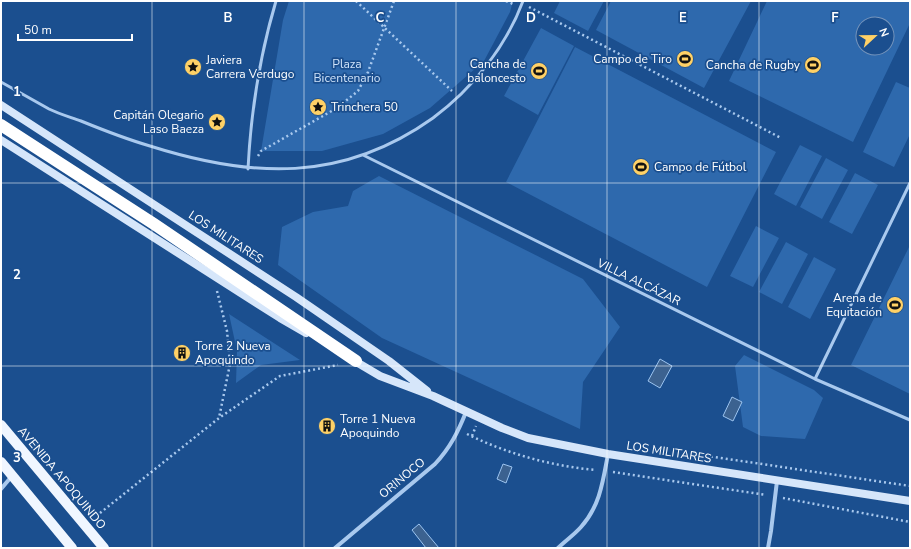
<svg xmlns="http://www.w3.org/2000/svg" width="911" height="549" font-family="'Nunito Sans',sans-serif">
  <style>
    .green { fill: #2e69ad; fill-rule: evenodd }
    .water { fill: #3c6290; stroke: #9cc4f0 }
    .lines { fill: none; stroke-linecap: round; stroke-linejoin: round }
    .path { stroke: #a9c9ee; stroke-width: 2.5; stroke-dasharray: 2 3; stroke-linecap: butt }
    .service { stroke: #a9c9ee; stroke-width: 3 }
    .minor { stroke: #a9c9ee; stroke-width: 4 }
    .secondary { stroke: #d6e6fa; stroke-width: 8 }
    .primary { stroke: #f0f6ff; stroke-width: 10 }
    .motorway { stroke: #fff; stroke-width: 12 }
    .grid { fill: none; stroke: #fff; stroke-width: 1; stroke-opacity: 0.55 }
    .labels { text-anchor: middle; stroke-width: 3.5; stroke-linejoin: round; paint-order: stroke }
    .poi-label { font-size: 12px; fill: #fff; stroke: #1b4f8f; text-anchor: end }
    .park-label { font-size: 12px; fill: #cfe3fa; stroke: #1b4f8f }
    .street-label { font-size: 12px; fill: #fff; stroke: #1b4f8f }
    .grid-label { font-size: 13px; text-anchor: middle; font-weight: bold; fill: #fff; stroke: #1b4f8f; stroke-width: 3.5; stroke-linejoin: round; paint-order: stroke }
  </style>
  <rect width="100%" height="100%" fill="#1b4f8f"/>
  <path class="green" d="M 289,1 L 513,1 L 510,12 L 484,61 L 430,108 L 383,134 L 322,151 L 261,151 L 283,20 Z
    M 560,1 L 604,1 L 588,31 L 554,13 Z
    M 611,1 L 751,1 L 704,88 L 596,30 Z
    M 767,1 L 910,1 L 910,23 L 853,142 L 729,81 ZM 863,24 L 887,24 L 887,48 L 863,48 Z
    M 541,28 L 574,46 L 538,115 L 504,96 Z
    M 575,47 L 776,152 L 707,287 L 506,182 Z
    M 896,82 L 910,88 L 910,134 L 894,167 L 863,152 Z
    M 800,145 L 822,156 L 796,206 L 774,194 Z
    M 826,158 L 848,170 L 822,219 L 800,207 Z
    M 855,173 L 878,185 L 852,234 L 829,222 Z
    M 379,176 L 583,279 L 620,327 L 583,382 L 580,429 L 382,338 L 278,265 L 282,227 L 313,212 L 348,206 L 353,191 Z
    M 756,226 L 779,238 L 753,287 L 730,276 Z
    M 786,242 L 808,254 L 782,304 L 759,292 Z
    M 910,245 L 910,394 L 851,365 Z
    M 814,257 L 836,269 L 810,319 L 788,307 Z
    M 229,314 L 300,360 L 261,365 L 236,383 L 237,351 Z
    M 744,355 L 814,390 L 823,398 L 805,439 L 761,436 L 743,427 L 735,366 Z"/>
  <path class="water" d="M 660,359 L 672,366 L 660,388 L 648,381 Z
    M 732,397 L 742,402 L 733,421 L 723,416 Z
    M 503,464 L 512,467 L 506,483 L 497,479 Z
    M 419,524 L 439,548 L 426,548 L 412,530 Z"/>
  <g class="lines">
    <path class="path" d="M 356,1 L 452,91
      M 506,1 L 513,4
      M 529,7 L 781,138
      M 258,156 L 261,151 L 337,108 L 358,91 L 368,72 L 394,1
      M 217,291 L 227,331 L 230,364 L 219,418
      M 467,434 C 508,454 551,466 596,470
      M 472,436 L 476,426
      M 701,455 L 910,486
      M 613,472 L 766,495
      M 66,486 L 72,481
      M 783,498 L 910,522
      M 100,513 L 219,418 L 280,376 L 338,365"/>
    <path class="service" d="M 1,82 C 17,91 33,100 49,109 C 59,114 70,117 81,121 C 103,130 126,139 150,146 C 251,178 342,183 433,118 C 472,89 506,47 523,1
      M 363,155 L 815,379 L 910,420
      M 248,169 C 251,109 259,58 276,1
      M 815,379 L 910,183"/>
    <path class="minor" d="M 1,489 L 12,476
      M 335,548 L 435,464 C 450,448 458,432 466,412
      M 558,548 C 565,541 574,535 581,527 C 600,506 603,481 608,454
      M 768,548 L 771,531 L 777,481"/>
    <path class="secondary" d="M 1,105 L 296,297 L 389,361 L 427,391
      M 1,140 L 280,318 L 306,333
      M 353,360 L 380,376 L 433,396 L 502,428 L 528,438 L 608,454 L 910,501"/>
    <path class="primary" d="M 1,425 L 104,548
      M 1,462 L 72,548"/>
    <path class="motorway" d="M 1,125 L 154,224 L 356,361"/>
  </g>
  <path class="grid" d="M 152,1 L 152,548M 304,1 L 304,548M 456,1 L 456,548M 607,1 L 607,548M 759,1 L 759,548M 1,183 L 910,183M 1,366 L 910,366"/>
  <defs>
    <g id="stadium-disc" transform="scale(0.9)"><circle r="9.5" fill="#ffd166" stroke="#1b4f8f"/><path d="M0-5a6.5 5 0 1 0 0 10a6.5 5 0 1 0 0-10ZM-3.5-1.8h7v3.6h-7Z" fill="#111"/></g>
    <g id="sight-disc" transform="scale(0.9)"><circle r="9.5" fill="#ffd166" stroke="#1b4f8f"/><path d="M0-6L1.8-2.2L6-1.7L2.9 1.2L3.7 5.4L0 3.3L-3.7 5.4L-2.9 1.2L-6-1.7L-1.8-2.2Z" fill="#111"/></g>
    <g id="building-disc" transform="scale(0.9)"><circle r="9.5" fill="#ffd166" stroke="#1b4f8f"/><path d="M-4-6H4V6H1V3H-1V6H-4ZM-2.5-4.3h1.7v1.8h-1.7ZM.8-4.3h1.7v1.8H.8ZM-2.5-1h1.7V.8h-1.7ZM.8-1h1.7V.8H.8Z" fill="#111"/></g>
  </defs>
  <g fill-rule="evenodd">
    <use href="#stadium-disc" x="685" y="59"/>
    <use href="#stadium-disc" x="813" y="65"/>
    <use href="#sight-disc" x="193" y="67"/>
    <use href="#stadium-disc" x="539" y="71"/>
    <use href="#sight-disc" x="318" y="107"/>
    <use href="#sight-disc" x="217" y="122"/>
    <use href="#stadium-disc" x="641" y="167"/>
    <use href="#stadium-disc" x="895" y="305"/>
    <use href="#building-disc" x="182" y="353"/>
    <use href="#building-disc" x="327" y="426"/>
  </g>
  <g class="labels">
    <g class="poi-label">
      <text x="672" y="63">Campo de Tiro</text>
      <text x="206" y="64" text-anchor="start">Javiera<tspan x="206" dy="14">Carrera Verdugo</tspan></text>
      <text x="526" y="68">Cancha de<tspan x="526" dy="14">baloncesto</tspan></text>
      <text x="800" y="69">Cancha de Rugby</text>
      <text x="331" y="111" text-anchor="start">Trinchera 50</text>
      <text x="204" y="119">Capitán Olegario<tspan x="204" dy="14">Laso Baeza</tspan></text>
      <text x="654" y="171" text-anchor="start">Campo de Fútbol</text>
      <text x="882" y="302">Arena de<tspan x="882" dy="14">Equitación</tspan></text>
      <text x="195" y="350" text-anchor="start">Torre 2 Nueva<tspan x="195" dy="14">Apoquindo</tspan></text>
      <text x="340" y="423" text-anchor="start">Torre 1 Nueva<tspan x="340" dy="14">Apoquindo</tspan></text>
    </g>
    <g class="park-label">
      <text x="347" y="68">Plaza<tspan x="347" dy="14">Bicentenario</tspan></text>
    </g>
    <g class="street-label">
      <text transform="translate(226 237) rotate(33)" y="4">LOS MILITARES</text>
      <text transform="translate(639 282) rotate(26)" y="4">VILLA ALCÁZAR</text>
      <text transform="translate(669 452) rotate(9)" y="4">LOS MILITARES</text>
      <text transform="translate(62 478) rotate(50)" y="4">AVENIDA APOQUINDO</text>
      <text transform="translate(402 478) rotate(-40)" y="4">ORINOCO</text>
    </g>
  </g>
  <g class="grid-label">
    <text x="228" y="22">B</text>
    <text x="380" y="22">C</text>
    <text x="531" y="22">D</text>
    <text x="683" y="22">E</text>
    <text x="835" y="22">F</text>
    <text x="17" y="96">1</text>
    <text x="17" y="279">2</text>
    <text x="17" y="462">3</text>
  </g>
  <rect width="911" height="549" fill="none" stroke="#ffffff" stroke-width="4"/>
  <g transform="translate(875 36) rotate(68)"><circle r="19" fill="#1b4f8f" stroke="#7695bc"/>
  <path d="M0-3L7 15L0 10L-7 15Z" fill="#ffd166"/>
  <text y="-6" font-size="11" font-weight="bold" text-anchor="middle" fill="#ffffff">N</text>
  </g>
  <path d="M18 34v6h114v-6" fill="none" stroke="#ffffff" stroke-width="2"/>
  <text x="24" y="34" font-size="12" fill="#ffffff" stroke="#1b4f8f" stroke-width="3" paint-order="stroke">50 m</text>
</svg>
